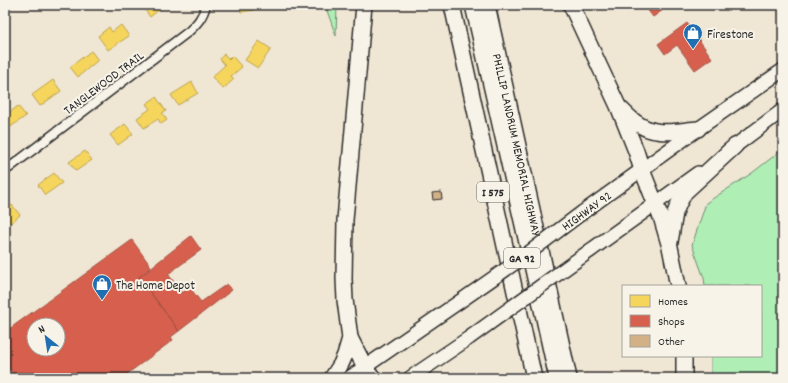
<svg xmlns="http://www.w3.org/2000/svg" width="788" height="383" font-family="Dekko,sans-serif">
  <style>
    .green { fill: #afeeb5; stroke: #6d8c70 }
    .homes { fill: #f6d55c; stroke: #b9a24d }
    .shops { fill: #d6604d; stroke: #a35043; fill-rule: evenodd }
    .building { fill: #d3b186; stroke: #2b2b2b }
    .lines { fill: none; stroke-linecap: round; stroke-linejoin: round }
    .minor-casing { stroke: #2b2b2b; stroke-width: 11 }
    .primary-casing { stroke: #2b2b2b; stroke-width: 16 }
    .motorway-casing { stroke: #2b2b2b; stroke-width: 18 }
    .minor { stroke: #f7f3e8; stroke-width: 8 }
    .primary { stroke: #f7f3e8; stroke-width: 13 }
    .motorway { stroke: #f7f3e8; stroke-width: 15 }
    .primary-bridge-casing { stroke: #2b2b2b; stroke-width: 16; stroke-linecap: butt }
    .primary-bridge { stroke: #f7f3e8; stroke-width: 13 }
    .labels { text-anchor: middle; stroke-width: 4; stroke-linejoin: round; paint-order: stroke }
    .shield { fill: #f7f3e8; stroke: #686764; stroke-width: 1 }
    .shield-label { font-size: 12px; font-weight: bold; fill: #2b2b2b }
    .poi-label { font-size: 13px; fill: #2b2b2b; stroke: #f7f3e8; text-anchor: start }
    .street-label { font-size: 13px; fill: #2b2b2b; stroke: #f7f3e8 }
  </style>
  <rect width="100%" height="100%" fill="#f0e6d4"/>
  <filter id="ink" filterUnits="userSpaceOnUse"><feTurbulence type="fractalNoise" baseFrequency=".025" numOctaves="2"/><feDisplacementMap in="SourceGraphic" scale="8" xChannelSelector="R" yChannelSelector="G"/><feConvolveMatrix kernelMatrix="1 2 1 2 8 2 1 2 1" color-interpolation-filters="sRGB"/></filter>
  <g filter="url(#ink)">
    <path class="green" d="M 325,5 L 337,5 L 336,36 Z
      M 783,149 L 783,378 L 711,378 L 711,356 L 761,356 L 761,286 L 705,286 L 704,278 L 692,245 L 706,203 L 752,173 Z"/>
    <path class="homes" d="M 145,5 L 165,5 L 150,17 L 143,7 Z
      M 241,5 L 254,5 L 254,10 L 241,12 Z
      M 121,25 L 129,36 L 108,50 L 98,36 L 109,27 L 112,32 Z
      M 259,41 L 271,49 L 258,68 L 245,60 Z
      M 91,51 L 98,60 L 78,77 L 70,67 Z
      M 224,54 L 229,59 L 232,56 L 242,67 L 231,76 L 234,79 L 223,89 L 212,77 L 225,65 L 220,59 Z
      M 53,80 L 61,91 L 40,106 L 32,95 Z
      M 192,82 L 198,93 L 178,105 L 171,95 Z
      M 156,97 L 166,111 L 162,113 L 167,120 L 161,124 L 158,119 L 144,128 L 137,118 L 150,109 L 146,104 Z
      M 18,106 L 26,116 L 5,131 L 5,116 Z
      M 125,124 L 133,134 L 118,145 L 110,135 Z
      M 85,151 L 92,160 L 76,171 L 69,162 Z
      M 54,173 L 62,183 L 45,195 L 38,185 Z
      M 12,205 L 20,215 L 11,223 L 5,216 L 5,210 Z"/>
    <path class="shops" d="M 644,5 L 670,5 L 653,17 Z
      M 687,23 L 712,58 L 695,70 L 677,45 L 665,54 L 658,44 Z
      M 191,236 L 201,250 L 168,274 L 182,293 L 190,288 L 201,302 L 227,284 L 232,290 L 179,331 L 139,277 Z
      M 132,240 L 152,268 L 139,277 L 179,331 L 171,337 L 173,340 L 123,377 L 124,378 L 16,378 L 5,363 L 5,332 ZM 34,325 L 58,325 L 58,349 L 34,349 Z"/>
    <path class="building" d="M 441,192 L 442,199 L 433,200 L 432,193 Z"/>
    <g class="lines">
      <g class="minor-casing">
        <path id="minor" d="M 5,171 L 188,32 C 197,24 203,17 206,5"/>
      </g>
      <g class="primary-casing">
        <path id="primary" d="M 727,152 L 783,110
          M 583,212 L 698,129 L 783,70
          M 591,250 L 698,173
          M 349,378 L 459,302
          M 410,378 L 469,338"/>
      </g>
      <g class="motorway-casing">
        <g id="motorway">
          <path d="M 452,5 L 534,378"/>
          <path d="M 473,5 L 540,300 L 557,378"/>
          <path id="s1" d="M 487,5 L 569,378"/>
          <path d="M 571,5 L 618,106 L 636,151 L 642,170 L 662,220 L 670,247 L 678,286"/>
          <path d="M 621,109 C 625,113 630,118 635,122 C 655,137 675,131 698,129"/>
          <path d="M 670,242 L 675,213 L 679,203 L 685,192 L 735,146"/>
          <path d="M 350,338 L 365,367 L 371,376 L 374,378"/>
          <path d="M 332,378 L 341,364 L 345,355 L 350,338 L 345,300 L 344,279 L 345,220 L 364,5"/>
          <path d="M 684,378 L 684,356"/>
        </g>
      </g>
      <use href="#minor" class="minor"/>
      <use href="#primary" class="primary"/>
      <use href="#motorway" class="motorway"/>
      <g class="primary-bridge-casing">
        <path id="primary-bridge" d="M 459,302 L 522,258 L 583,212
          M 469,338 L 591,250"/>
      </g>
      <use href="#primary-bridge" class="primary-bridge"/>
    </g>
  </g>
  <defs>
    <g id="shop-pin" transform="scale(1)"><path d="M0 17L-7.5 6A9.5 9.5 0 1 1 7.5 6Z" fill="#1f6fb2" stroke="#f7f3e8"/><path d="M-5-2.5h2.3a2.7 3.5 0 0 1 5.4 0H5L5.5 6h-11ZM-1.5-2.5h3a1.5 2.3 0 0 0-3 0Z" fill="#fff"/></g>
  </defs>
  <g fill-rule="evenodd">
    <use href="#shop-pin" x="693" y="33"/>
    <use href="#shop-pin" x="102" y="284"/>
  </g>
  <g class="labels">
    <g class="shield">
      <rect x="477" y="182" width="32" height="20" rx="3"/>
      <rect x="504" y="248" width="36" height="20" rx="3"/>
    </g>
    <g class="shield-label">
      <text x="493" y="196">I 575</text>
      <text x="522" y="262">GA 92</text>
    </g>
    <g class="poi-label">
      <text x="707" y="38">Firestone</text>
      <text x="116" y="289">The Home Depot</text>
    </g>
    <g class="street-label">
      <text transform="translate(103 82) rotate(-37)" y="5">TANGLEWOOD TRAIL</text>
      <text dy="5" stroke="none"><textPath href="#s1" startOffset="143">PHILLIP LANDRUM MEMORIAL HIGHWAY</textPath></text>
      <text transform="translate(586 210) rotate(-36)" y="5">HIGHWAY 92</text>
    </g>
  </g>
  <rect width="788" height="383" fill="none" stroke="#f7f3e8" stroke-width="20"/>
  <rect x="10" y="10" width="768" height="363" fill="none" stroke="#2b2b2b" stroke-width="1.5" filter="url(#ink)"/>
  <rect x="622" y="285" width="140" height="72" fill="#f7f3e8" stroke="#a5a39c"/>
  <rect x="630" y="295" width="20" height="12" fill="#f6d55c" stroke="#a5a39c"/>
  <text x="658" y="305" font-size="12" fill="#2b2b2b">Homes</text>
  <rect x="630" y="315" width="20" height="12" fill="#d6604d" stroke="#a5a39c"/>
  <text x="658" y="325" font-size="12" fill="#2b2b2b">Shops</text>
  <rect x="630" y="335" width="20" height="12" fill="#d3b186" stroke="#a5a39c"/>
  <text x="658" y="345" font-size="12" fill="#2b2b2b">Other</text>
  <g transform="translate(46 337) rotate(330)"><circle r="19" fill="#f7f3e8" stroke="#a5a39c"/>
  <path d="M0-3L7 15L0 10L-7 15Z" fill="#1f6fb2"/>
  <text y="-6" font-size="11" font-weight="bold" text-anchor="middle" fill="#2b2b2b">N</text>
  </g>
</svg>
